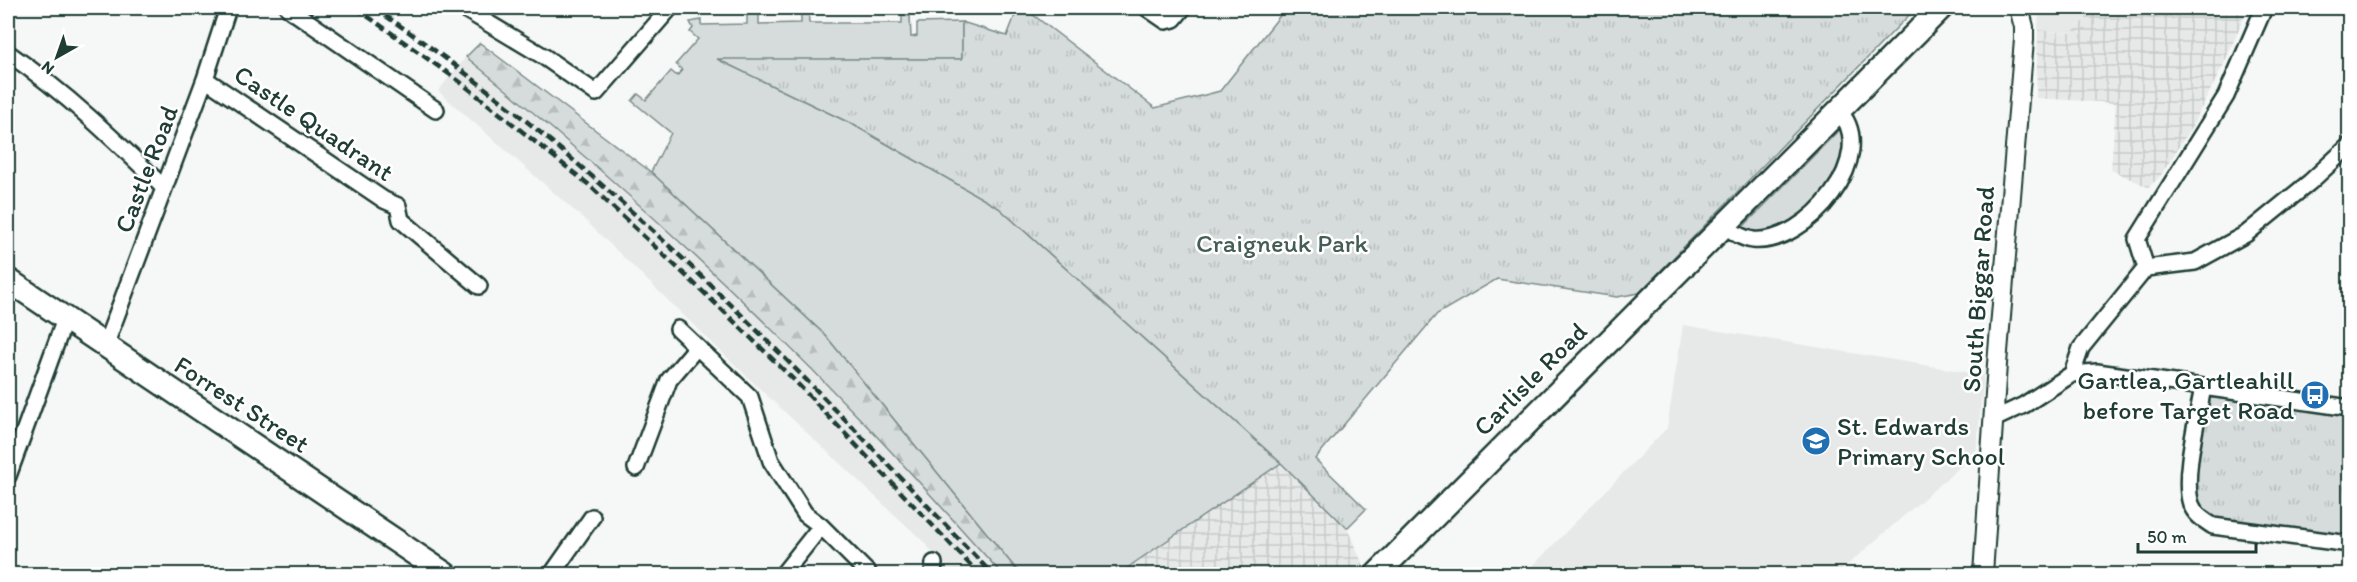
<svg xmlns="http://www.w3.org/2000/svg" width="2357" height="582" font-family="Itim,sans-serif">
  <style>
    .built { fill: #e6e9e8 }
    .industrial { fill: url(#industrial-grid) }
    .green { fill: #d6dcdb; stroke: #7a8c88; stroke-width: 1.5 }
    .forest { fill: url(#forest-firs); stroke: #7a8c88; stroke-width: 1.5 }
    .park { fill: url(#park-tufts); stroke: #7a8c88; stroke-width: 1.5 }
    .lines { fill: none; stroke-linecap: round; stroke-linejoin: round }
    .minor-casing { stroke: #1f3d34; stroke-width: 20 }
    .tertiary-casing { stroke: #1f3d34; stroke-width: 22 }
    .primary-casing { stroke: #1f3d34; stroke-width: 27 }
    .minor { stroke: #fff; stroke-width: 15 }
    .tertiary { stroke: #fff; stroke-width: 18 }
    .primary { stroke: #fff; stroke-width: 22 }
    .rail { stroke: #1f3d34; stroke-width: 4.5; stroke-dasharray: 9 4.5; stroke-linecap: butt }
    .labels { text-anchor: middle; stroke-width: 5; stroke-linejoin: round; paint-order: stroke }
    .street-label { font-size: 26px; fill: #1f3d34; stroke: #fff }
    .park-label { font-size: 26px; fill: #445d55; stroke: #fff }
    .poi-label { font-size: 26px; fill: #1f3d34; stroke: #fff; text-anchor: end }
  </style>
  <defs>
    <pattern id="industrial-grid" width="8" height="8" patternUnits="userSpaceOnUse" patternTransform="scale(1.5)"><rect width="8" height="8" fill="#e6e9e8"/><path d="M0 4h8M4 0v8" fill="none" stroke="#c5c9c8"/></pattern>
    <pattern id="forest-firs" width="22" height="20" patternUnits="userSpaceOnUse" patternTransform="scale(1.5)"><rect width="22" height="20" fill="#d6dcdb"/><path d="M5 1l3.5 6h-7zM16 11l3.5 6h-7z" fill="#b7bebd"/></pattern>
    <pattern id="park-tufts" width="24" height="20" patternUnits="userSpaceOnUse" patternTransform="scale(1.5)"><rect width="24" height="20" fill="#d6dcdb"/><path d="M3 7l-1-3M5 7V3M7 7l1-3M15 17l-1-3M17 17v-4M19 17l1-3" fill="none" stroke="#b7bebd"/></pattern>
  </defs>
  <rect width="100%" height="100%" fill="#f6f7f7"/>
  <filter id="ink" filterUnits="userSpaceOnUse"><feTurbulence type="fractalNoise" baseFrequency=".0167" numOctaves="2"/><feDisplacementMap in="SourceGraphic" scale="12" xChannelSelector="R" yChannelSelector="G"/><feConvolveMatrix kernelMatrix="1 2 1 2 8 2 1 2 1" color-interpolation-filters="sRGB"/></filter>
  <g filter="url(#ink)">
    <path class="built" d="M 2039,8 L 2096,8 L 2071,33 L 2038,30 Z
      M 466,57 L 552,127 L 688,250 L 764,323 L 867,426 L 1002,574 L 950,574 L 924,542 L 758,387 L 585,220 L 438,91 Z
      M 1683,325 L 1984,375 L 1976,453 L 1837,574 L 1525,574 L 1667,428 Z"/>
    <path class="industrial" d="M 2096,8 L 2248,8 L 2223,66 L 2191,128 L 2159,178 L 2148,187 L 2111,170 L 2116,103 L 2036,98 L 2038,30 L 2071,33 Z
      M 1281,463 L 1347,528 L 1365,569 L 1359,574 L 1121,574 L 1134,563 Z"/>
    <path class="green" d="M 801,8 L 808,8 L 809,23 L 902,23 L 902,16 L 910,16 L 911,37 L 917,36 L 917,23 L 962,22 L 962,59 L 719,60 L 852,124 L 999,208 L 1281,463 L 1134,563 L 1120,574 L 1020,574 L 825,335 L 651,172 L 671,133 L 632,101 L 638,94 L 646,100 L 671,71 L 677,76 L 682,70 L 676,64 L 698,39 L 690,32 L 693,28 L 690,22 L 701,20 L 701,25 L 747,24 L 747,14 L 759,13 L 759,24 L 801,23 Z
      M 1840,129 C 1857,149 1825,196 1809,210 C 1792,226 1762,238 1740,230 Z"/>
    <path class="forest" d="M 480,43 L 651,172 L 825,335 L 1020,574 L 1002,574 C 957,525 913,474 867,426 C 742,295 607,171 466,57 Z"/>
    <path class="park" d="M 1018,8 L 1024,8 L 1155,108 L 1220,91 L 1286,8 L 1916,8 L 1639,293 L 1617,297 L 1497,279 L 1437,314 L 1315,459 L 1366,509 L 1347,528 L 1281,463 L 999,208 L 852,124 L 717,59 L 962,59 L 962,22 L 1007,36 Z
      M 2208,397 L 2349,416 L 2349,541 L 2215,524 L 2201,513 L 2191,485 Z"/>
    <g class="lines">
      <g class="minor-casing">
        <path id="minor" d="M 288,8 L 436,110
          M 463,8 L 543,56 L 596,93 L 670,8
          M 1147,8 L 1166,21 L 1174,19 L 1183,8
          M 8,53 C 67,94 113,138 164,188
          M 205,79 L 384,200 L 398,206 L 401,220 L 479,286
          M 1725,225 C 1734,233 1741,238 1753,240 C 1807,245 1882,155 1838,110
          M 2146,268 L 2195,262 L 2246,234 L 2310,182 L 2350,145
          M 678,329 L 750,397 L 771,461 L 805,514 L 821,526 L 869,574
          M 105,346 L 205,79 L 228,8
          M 2072,374 L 2081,348 L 2146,268 L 2137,239 L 2226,96 L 2264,8
          M 2203,387 C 2198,417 2182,477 2191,504 C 2195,515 2204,520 2213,526 L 2350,544
          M 1994,419 L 2024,405 L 2072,374 L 2097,372 L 2350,408
          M 636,468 L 669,380 L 697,347
          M 8,476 L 65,319
          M 552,574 L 592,517
          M 783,574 L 821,526
          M 933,574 L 934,563"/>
      </g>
      <g class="tertiary-casing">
        <path id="tertiary" d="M 1983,574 L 1997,364 L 2024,40 L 2024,27 L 2019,8"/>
      </g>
      <g class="primary-casing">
        <path id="primary" d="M 8,280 L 445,574
          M 1377,574 L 1941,8"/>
      </g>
      <use href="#minor" class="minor"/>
      <use href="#tertiary" class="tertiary"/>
      <use href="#primary" class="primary"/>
      <path class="rail" d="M 356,8 L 459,81 L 588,184 L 714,302 L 793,379 L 979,574
        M 374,8 C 608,165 800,371 992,574"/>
    </g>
  </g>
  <defs>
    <g id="bus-disc" transform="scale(1.5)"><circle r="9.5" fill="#1f6fb2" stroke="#fff"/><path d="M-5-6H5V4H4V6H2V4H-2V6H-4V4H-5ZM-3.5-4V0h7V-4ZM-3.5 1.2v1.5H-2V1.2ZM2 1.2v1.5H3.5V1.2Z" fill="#fff"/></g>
    <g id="school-disc" transform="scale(1.5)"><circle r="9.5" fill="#1f6fb2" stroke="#fff"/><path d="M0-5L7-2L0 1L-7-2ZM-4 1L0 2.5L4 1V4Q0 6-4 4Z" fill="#fff"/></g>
  </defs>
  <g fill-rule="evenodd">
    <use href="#bus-disc" x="2315" y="395"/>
    <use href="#school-disc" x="1816" y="441"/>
  </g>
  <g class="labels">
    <g class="street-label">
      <text transform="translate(314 123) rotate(34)" y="9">Castle Quadrant</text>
      <text transform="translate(146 169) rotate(-69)" y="9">Castle Road</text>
      <text transform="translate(1978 289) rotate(-86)" y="9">South Biggar Road</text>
      <text transform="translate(1530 379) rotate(-45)" y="9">Carlisle Road</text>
      <text transform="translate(242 404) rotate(33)" y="9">Forrest Street</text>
    </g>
    <g class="park-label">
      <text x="1282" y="252">Craigneuk Park</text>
    </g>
    <g class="poi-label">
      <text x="2294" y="389">Gartlea, Gartleahill<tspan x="2294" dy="30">before Target Road</tspan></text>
      <text x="1837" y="435" text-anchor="start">St. Edwards<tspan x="1837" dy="30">Primary School</tspan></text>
    </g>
  </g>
  <rect width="2357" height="582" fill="none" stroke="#fff" stroke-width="30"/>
  <rect x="15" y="15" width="2327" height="552" fill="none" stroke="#1f3d34" stroke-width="2" filter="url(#ink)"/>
  <g transform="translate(57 57) rotate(220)" stroke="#ffffff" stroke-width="4.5" paint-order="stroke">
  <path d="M0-4.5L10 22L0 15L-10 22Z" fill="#1f3d34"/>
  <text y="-9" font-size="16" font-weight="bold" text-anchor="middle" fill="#1f3d34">N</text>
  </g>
  <path d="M2138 543v9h118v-9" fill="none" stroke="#1f3d34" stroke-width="3"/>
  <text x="2147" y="543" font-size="18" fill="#1f3d34" stroke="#ffffff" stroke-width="4.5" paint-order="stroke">50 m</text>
</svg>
